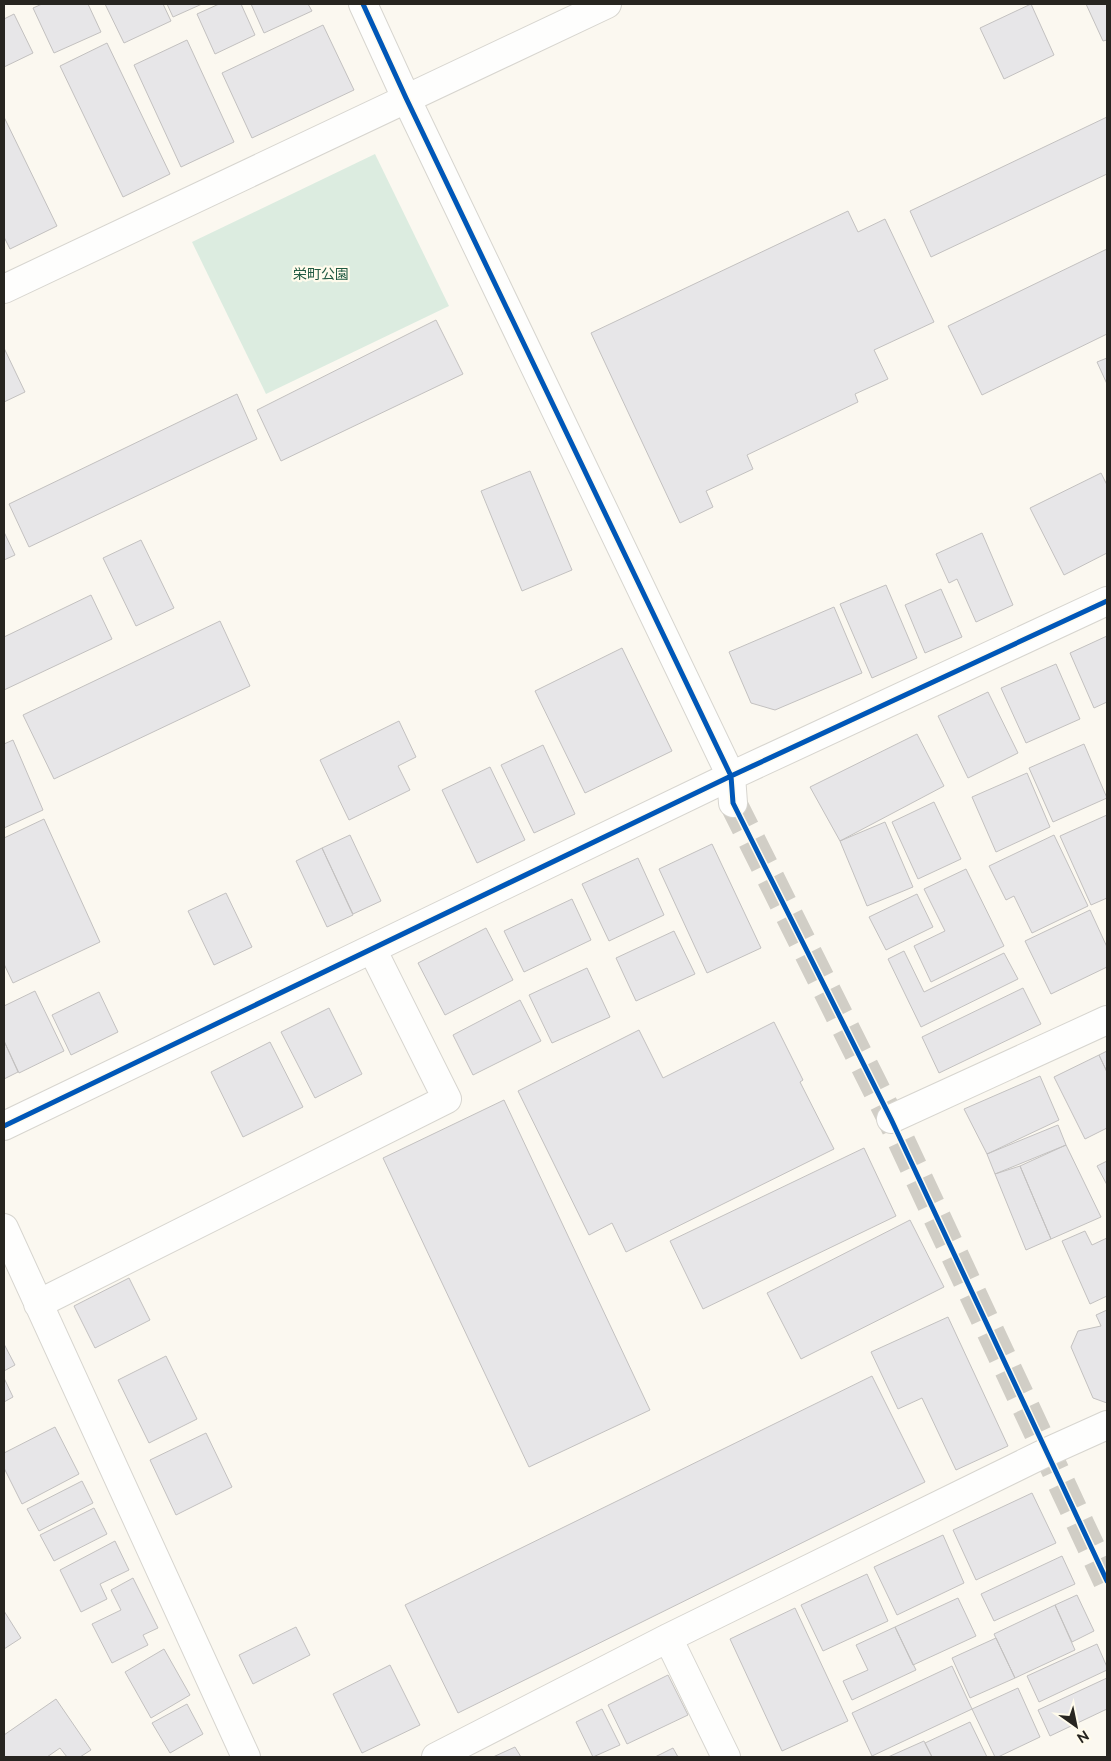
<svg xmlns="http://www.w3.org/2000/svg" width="1111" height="1761" font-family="Raleway,'Noto Sans JP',sans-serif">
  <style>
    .green { fill: #dcece0 }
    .building { fill: #e7e6e8; stroke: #c3c1c0 }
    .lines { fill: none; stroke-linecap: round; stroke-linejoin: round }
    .tertiary-tunnel { stroke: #d1cec6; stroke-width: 28; stroke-dasharray: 28 14; stroke-linecap: butt }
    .minor-casing { stroke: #d7d5cf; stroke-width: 30 }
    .tertiary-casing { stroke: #d7d5cf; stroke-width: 30 }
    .minor { stroke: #fefefd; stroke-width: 28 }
    .tertiary { stroke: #fefefd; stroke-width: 28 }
    .cycleway-casing { stroke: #fffbec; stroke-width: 8 }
    .cycleway { stroke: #0057b8; stroke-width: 5 }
    .labels { text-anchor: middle; stroke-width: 4.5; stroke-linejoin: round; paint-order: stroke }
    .park-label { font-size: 14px; fill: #215a42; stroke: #fffbec }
  </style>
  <rect width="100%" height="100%" fill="#fbf8f0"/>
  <path class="green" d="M 375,154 L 449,306 L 266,394 L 192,242 Z"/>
  <path class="building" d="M 42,4 L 88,4 L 101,32 L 54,53 L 33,8 Z
    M 105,4 L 163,4 L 171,21 L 124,43 Z
    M 167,4 L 202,4 L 173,17 Z
    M 219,4 L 241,4 L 255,35 L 215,54 L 197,14 Z
    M 251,4 L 308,4 L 312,11 L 264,33 Z
    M 1031,4 L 1054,55 L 1004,79 L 980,28 Z
    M 1086,4 L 1107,4 L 1107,40 L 1103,41 Z
    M 14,14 L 33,53 L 4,67 L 4,19 Z
    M 323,25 L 354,90 L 252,138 L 222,73 Z
    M 187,40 L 234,142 L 181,167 L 134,65 Z
    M 107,43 L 170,174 L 123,197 L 60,66 Z
    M 4,117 L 57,226 L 10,249 L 4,237 Z
    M 1107,117 L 1107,174 L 931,257 L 910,211 Z
    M 848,211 L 858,232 L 885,219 L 934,322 L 874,350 L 888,379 L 855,394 L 858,402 L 747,455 L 753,469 L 706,491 L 713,507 L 680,523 L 591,333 Z
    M 1107,249 L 1107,334 L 982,395 L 948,326 Z
    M 436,320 L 463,374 L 281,461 L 257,410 Z
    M 4,348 L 25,392 L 4,402 Z
    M 1107,358 L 1107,384 L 1097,362 Z
    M 237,394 L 257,439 L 29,547 L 9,504 Z
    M 530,471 L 572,570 L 522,591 L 481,491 Z
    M 1101,473 L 1107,485 L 1107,553 L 1064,575 L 1030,508 Z
    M 4,532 L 15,555 L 4,560 Z
    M 982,533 L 1013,605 L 976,622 L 957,579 L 949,583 L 936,554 Z
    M 141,540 L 174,608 L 136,626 L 103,558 Z
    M 886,585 L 917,658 L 872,678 L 840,604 Z
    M 941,589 L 962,637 L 925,653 L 905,605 Z
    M 91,595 L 112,639 L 4,690 L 4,637 Z
    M 834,607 L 862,673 L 775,710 L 751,703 L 729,652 Z
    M 220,621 L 250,686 L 54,779 L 23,715 Z
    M 1107,636 L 1107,702 L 1094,708 L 1070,653 Z
    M 622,648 L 672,751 L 585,793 L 535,691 Z
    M 1056,664 L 1080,719 L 1026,743 L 1001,688 Z
    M 988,692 L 1018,753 L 968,778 L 938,716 Z
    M 399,721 L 416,757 L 398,766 L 410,790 L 349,820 L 320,760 Z
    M 917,734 L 944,786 L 840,841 L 810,787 Z
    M 13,740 L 43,810 L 4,828 L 4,744 Z
    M 1084,744 L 1107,798 L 1053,822 L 1029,768 Z
    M 543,745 L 575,814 L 534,833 L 501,765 Z
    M 490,767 L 525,840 L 477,863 L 442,790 Z
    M 1027,773 L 1050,827 L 996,852 L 972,797 Z
    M 934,802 L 961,859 L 918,879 L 892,822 Z
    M 1107,815 L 1107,898 L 1091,905 L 1060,836 Z
    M 44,819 L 100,942 L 13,983 L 4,964 L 4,838 Z
    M 885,822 L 913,887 L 867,906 L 840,841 Z
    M 350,835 L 381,901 L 353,914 L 322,848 Z
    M 1054,835 L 1088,906 L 1032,933 L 1014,896 L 1006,900 L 989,866 Z
    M 712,844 L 761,948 L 707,973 L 659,869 Z
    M 322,848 L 353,915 L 327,927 L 296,861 Z
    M 638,858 L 664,915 L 609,941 L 582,884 Z
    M 966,869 L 1004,946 L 931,982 L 914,946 L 945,931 L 924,889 Z
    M 226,893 L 252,947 L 214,965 L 188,911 Z
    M 917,894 L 933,927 L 886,950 L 869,917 Z
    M 572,899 L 591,940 L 524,972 L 504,931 Z
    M 1090,910 L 1107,947 L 1107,967 L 1051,994 L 1025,941 Z
    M 486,928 L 513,980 L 445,1015 L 418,963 Z
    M 674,931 L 695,974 L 636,1001 L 616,958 Z
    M 904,951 L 924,992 L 1004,953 L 1018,979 L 921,1027 L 888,959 Z
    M 587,968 L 610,1017 L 552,1043 L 529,995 Z
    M 1023,988 L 1041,1024 L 939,1073 L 922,1037 Z
    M 35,991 L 64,1051 L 19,1073 L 4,1041 L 4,1006 Z
    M 99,992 L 118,1032 L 71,1055 L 52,1015 Z
    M 520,1000 L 541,1041 L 473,1075 L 453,1035 Z
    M 329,1008 L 362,1074 L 315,1098 L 281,1032 Z
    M 774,1022 L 803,1080 L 800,1082 L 834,1149 L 626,1252 L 612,1223 L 589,1235 L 518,1091 L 639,1030 L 663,1078 Z
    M 4,1041 L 18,1072 L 4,1079 Z
    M 270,1042 L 303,1107 L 243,1137 L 211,1072 Z
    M 1107,1051 L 1107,1072 L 1099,1055 Z
    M 1099,1055 L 1107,1072 L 1107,1128 L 1085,1139 L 1054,1077 Z
    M 1040,1076 L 1059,1120 L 987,1154 L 964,1109 Z
    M 504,1100 L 650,1410 L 529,1467 L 383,1158 Z
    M 1058,1125 L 1066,1145 L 995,1174 L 987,1154 Z
    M 1066,1145 L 1101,1217 L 1051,1239 L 1020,1166 Z
    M 864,1148 L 896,1216 L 703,1309 L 670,1241 Z
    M 1107,1161 L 1107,1185 L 1097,1166 Z
    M 1020,1166 L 1051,1239 L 1026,1250 L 995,1174 Z
    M 910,1220 L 944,1287 L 801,1359 L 767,1293 Z
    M 1085,1231 L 1092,1245 L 1107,1238 L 1107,1296 L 1090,1304 L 1062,1241 Z
    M 129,1278 L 150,1320 L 95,1348 L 74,1306 Z
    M 1107,1310 L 1107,1403 L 1093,1398 L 1071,1347 L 1078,1331 L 1101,1326 L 1096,1315 Z
    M 948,1317 L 1008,1446 L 956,1470 L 922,1398 L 898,1409 L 871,1352 Z
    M 4,1344 L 15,1365 L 4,1371 Z
    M 166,1356 L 197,1419 L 149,1443 L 118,1380 Z
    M 872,1376 L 925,1482 L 458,1713 L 405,1605 Z
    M 4,1378 L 13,1397 L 4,1402 Z
    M 55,1427 L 79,1474 L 22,1504 L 4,1468 L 4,1453 Z
    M 206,1433 L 232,1487 L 176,1515 L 150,1460 Z
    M 82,1481 L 93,1503 L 39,1531 L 27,1509 Z
    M 1032,1493 L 1056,1543 L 976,1580 L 953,1530 Z
    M 94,1508 L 107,1534 L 54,1561 L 40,1535 Z
    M 943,1535 L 964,1583 L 897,1615 L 874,1567 Z
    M 115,1541 L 129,1570 L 100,1584 L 107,1599 L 81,1612 L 60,1570 Z
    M 1062,1556 L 1075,1584 L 994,1621 L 981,1594 Z
    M 867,1574 L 888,1621 L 823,1651 L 801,1605 Z
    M 133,1578 L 158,1628 L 143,1635 L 148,1645 L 112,1663 L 92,1624 L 121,1610 L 111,1590 Z
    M 1077,1595 L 1094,1631 L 1072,1642 L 1055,1605 Z
    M 958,1598 L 976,1636 L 913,1665 L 895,1627 Z
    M 1055,1605 L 1075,1650 L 1015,1678 L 994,1634 Z
    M 795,1608 L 848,1721 L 782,1751 L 730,1639 Z
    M 4,1611 L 21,1638 L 4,1649 Z
    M 296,1627 L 310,1655 L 253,1684 L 239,1655 Z
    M 895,1627 L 916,1670 L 852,1700 L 843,1681 L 868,1670 L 856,1645 Z
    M 996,1638 L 1015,1678 L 970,1698 L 952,1658 Z
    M 1097,1644 L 1107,1667 L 1107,1670 L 1039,1702 L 1027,1676 Z
    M 164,1649 L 190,1695 L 151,1718 L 125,1672 Z
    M 390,1665 L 420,1725 L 362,1753 L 333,1694 Z
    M 952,1666 L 972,1709 L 872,1756 L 852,1713 Z
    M 668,1675 L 688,1715 L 627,1744 L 608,1705 Z
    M 1107,1678 L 1107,1709 L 1050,1736 L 1038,1710 Z
    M 1018,1688 L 1040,1737 L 998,1757 L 995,1757 L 972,1709 Z
    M 56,1699 L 91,1750 L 80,1757 L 67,1757 L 60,1748 L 47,1757 L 4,1757 L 4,1735 Z
    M 187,1704 L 203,1734 L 170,1753 L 152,1723 Z
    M 602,1709 L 620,1745 L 593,1757 L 576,1722 Z
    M 970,1722 L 987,1757 L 932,1757 L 925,1743 Z
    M 924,1741 L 932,1757 L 888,1757 Z
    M 515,1747 L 521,1757 L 493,1757 Z
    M 673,1748 L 678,1757 L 655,1757 Z"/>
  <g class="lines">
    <path class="tertiary-tunnel" d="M 733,803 L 891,1119 L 1107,1581"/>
    <g class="minor-casing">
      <path id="minor" d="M 891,1119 L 1107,1020
        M 4,1126 L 731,776
        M 4,1228 L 246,1757
        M 38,1304 L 447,1099 L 372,949
        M 668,1638 L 726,1757
        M 436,1757 L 668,1638 L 1047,1452 L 1107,1425"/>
    </g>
    <g class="tertiary-casing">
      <path id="tertiary" d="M 363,4 L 406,98 L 731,776 L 733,803
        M 4,289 L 607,4
        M 731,776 L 1107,601"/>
    </g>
    <use href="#minor" class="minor"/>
    <use href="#tertiary" class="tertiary"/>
    <g class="cycleway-casing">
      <path id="cycleway" d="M 363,4 L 406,98 L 731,776 L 733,803 L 891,1119 L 1107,1581
        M 4,1126 L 731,776 L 1107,601"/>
    </g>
    <use href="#cycleway" class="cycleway"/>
  </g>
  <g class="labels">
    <g class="park-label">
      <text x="321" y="279">栄町公園</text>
    </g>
  </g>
  <rect width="1111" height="1761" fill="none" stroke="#272520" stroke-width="10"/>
  <g transform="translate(1076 1726) rotate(147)" stroke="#fffbec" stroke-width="4" paint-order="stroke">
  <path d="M0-4L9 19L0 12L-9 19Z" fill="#272520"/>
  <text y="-8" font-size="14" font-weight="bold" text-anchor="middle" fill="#272520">N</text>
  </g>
</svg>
